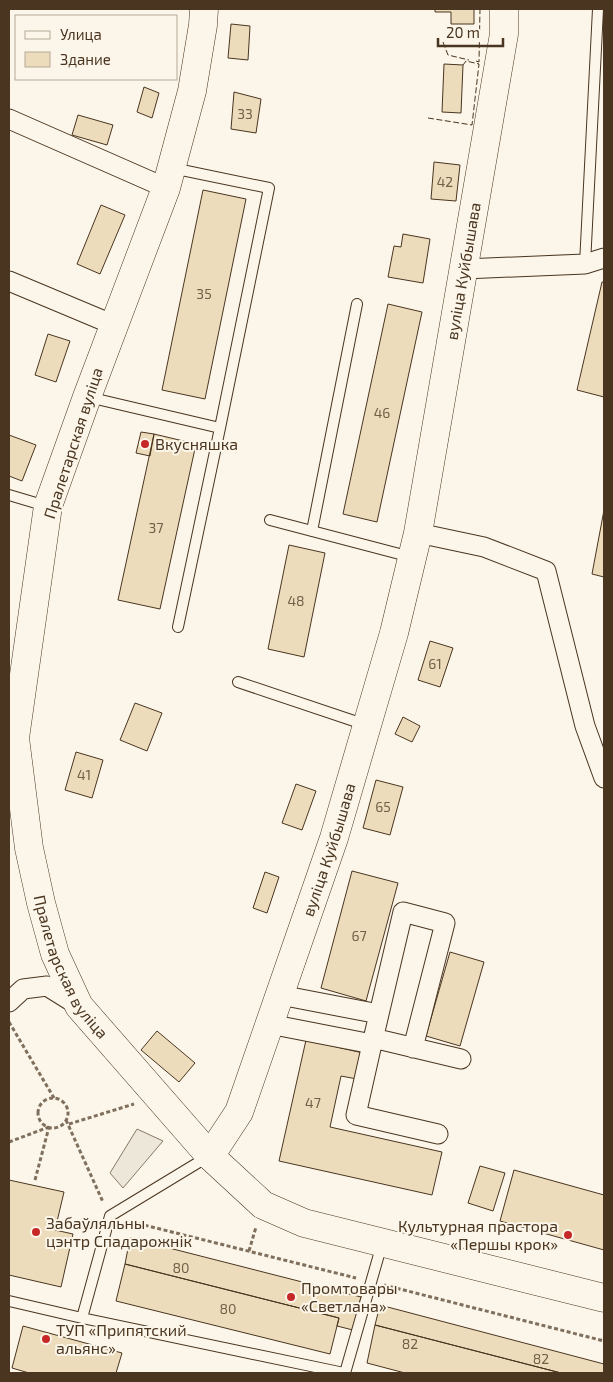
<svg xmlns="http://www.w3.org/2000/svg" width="613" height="1382" font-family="'Exo 2',sans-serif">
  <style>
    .parking { fill: #ede7d9; stroke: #887966 }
    .building { fill: #ecdcbc; stroke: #4a3520 }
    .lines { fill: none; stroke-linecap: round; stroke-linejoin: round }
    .lane-casing { stroke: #4a3520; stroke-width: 12 }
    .street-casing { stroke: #4a3520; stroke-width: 21 }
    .secondary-casing { stroke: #4a3520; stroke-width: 29 }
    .path { stroke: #7f6f5c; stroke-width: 3; stroke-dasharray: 4 2.5; stroke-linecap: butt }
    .lane { stroke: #fbf6e9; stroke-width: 10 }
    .street { stroke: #fbf6e9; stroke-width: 19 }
    .secondary { stroke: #fbf6e9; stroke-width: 28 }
    .fence { stroke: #4a3520; stroke-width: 1; stroke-dasharray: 6 2.5; stroke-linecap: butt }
    .poi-dot { fill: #c62828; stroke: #fbf6e9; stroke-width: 2 }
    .labels { text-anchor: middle; stroke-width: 4; stroke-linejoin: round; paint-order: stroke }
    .number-label { font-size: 14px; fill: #725f47 }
    .street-label { font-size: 16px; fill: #4a3520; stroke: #fbf6e9 }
    .poi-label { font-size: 16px; fill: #4a3520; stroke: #fbf6e9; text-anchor: start }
  </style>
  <rect width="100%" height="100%" fill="#fbf6e9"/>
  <path class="parking" d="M 137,1129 L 163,1141 L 123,1188 L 110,1173 Z"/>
  <path class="building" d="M 435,9 L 474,9 L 474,24 L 451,24 L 451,12 L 435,12 Z
    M 231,24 L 250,26 L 248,60 L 228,58 Z
    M 444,64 L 463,65 L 461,113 L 442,112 Z
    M 144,87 L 159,93 L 152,118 L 137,112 Z
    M 234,92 L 261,99 L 256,133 L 231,129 Z
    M 78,115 L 113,125 L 107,145 L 72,135 Z
    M 434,162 L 460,165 L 456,201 L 431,199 Z
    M 203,190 L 246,199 L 205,399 L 162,390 Z
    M 101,205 L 125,215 L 100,274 L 77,264 Z
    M 403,234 L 430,239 L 423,283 L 388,277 L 394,246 L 401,247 Z
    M 602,282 L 604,282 L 604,397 L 577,390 Z
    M 388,304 L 422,312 L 377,522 L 343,514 Z
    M 48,334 L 70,341 L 56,382 L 35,375 Z
    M 141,432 L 154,434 L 150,456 L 136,453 Z
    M 154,434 L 196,444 L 160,609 L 118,600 Z
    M 9,435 L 36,445 L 22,481 L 9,476 Z
    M 604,510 L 604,577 L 592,574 Z
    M 289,545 L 325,553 L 304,657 L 268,649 Z
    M 430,641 L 453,648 L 440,687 L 418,680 Z
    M 135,703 L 162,713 L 147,751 L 120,740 Z
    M 403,717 L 420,726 L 412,742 L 395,734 Z
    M 76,752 L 103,760 L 92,798 L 65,790 Z
    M 376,780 L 403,787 L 390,835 L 363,828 Z
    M 296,784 L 316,791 L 302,830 L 282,823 Z
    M 352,871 L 398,883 L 366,1001 L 321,988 Z
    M 265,872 L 279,877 L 267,913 L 253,908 Z
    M 450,952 L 484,962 L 460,1046 L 426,1036 Z
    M 157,1031 L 195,1063 L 179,1082 L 141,1050 Z
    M 306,1040 L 363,1053 L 357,1079 L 341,1076 L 330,1127 L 442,1152 L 432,1195 L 279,1161 Z
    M 480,1166 L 505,1173 L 493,1211 L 468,1203 Z
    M 514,1170 L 604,1195 L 604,1250 L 500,1221 Z
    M 9,1180 L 64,1192 L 55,1230 L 73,1234 L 61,1287 L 9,1275 Z
    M 130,1238 L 361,1297 L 353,1330 L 337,1326 L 339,1318 L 125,1264 Z
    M 125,1264 L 339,1318 L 330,1354 L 116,1301 Z
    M 380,1305 L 604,1364 L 604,1373 L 561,1373 L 375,1325 Z
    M 375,1325 L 561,1373 L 405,1373 L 367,1363 Z
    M 23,1326 L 122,1353 L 116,1373 L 29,1373 L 12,1368 Z"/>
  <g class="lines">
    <g class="lane-casing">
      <path id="lane" d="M 585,264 L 598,9
        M 88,397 L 220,428 L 269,188 L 172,168
        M 9,495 L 46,506
        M 270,520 L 411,557
        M 312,531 L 357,304
        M 178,627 L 220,428
        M 238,682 L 366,725
        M 9,1301 L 82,1318 L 344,1373
        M 82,1318 L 110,1216 L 209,1156
        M 345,1373 L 382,1244"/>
    </g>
    <g class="street-casing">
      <path id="street" d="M 9,119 L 166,188
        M 464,269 L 585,264 L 604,258
        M 9,281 L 114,325
        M 418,533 L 484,547 L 546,571 L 585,726 L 604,778
        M 280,995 L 379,1014 L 372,1044
        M 9,1002 L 23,989 L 47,986 L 79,1006
        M 379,1014 L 403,912 L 445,923 L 413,1048
        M 269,1024 L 372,1044 L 356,1115 L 438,1134
        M 373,1038 L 461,1059"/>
    </g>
    <g class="secondary-casing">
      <g id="secondary">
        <path id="s1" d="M 204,9 L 203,25 L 192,91 L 166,188 L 87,397 L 48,506 L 15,738 L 29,848 L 41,903 L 55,954 L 79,1006 L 210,1156 L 263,1205 L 304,1223 L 604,1298"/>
        <path id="s2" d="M 210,1156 L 239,1112 L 334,838 L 394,633 L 418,533 L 504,34 L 504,9"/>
      </g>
    </g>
    <path class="path" d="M 9,1022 L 54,1098
      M38 1113a15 15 0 1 1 30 0a15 15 0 1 1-30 0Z
      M 66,1120 L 103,1202
      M 69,1124 L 134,1104
      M 9,1142 L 49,1127
      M 35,1180 L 49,1127
      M 132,1222 L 356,1278
      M 249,1251 L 256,1227
      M 384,1285 L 604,1341"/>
    <use href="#lane" class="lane"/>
    <use href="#street" class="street"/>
    <use href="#secondary" class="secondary"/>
    <path class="fence" d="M 443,42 L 448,55 L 469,60
      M 476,61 L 479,62 L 480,9
      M 428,118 L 472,125 L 479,64 L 466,61 L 463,65"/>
  </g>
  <g class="poi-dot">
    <circle cx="145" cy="444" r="5"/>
    <circle cx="36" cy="1232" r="5"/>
    <circle cx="568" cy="1235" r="5"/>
    <circle cx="291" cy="1297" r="5"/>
    <circle cx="46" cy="1339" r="5"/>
  </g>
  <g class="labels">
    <g class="number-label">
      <text x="245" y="119">33</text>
      <text x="445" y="187">42</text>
      <text x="204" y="299">35</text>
      <text x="382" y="418">46</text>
      <text x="156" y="533">37</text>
      <text x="296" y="606">48</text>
      <text x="435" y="669">61</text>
      <text x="84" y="780">41</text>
      <text x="383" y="812">65</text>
      <text x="359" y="941">67</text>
      <text x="313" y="1108">47</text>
      <text x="181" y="1273">80</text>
      <text x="228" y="1314">80</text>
      <text x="410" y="1349">82</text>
      <text x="541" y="1364">82</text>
    </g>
    <g class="street-label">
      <text dy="6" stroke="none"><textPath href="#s2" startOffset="925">вуліца Куйбышава</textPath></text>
      <text transform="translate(73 443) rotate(-72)" y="6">Пралетарская вуліца</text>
      <text dy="6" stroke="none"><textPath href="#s2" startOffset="330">вуліца Куйбышава</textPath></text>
      <text dy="6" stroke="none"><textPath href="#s1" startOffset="995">Пралетарская вуліца</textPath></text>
    </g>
    <g class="poi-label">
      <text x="155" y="450">Вкусняшка</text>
      <text x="46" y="1229">Забаўляльны<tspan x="46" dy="18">цэнтр Спадарожнік</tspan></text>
      <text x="558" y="1232" text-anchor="end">Культурная прастора<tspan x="558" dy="18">«Першы крок»</tspan></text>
      <text x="301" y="1294">Промтовары<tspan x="301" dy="18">«Светлана»</tspan></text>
      <text x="56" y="1336">ТУП «Припятский<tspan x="56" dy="18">альянс»</tspan></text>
    </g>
  </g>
  <rect width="613" height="1382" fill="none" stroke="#4a3520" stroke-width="20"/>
  <rect x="15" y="15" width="162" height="65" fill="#fbf6e9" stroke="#b4a999"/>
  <rect x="25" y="31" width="25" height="8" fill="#fbf6e9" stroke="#b4a999"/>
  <text x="60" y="40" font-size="15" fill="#4a3520">Улица</text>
  <rect x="25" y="52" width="25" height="15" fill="#ecdcbc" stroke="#b4a999"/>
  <text x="60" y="65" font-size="15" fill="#4a3520">Здание</text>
  <path d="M438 38v8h65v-8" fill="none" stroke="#4a3520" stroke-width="2.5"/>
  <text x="446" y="38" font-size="15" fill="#4a3520" stroke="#fbf6e9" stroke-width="4" paint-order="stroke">20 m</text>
</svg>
